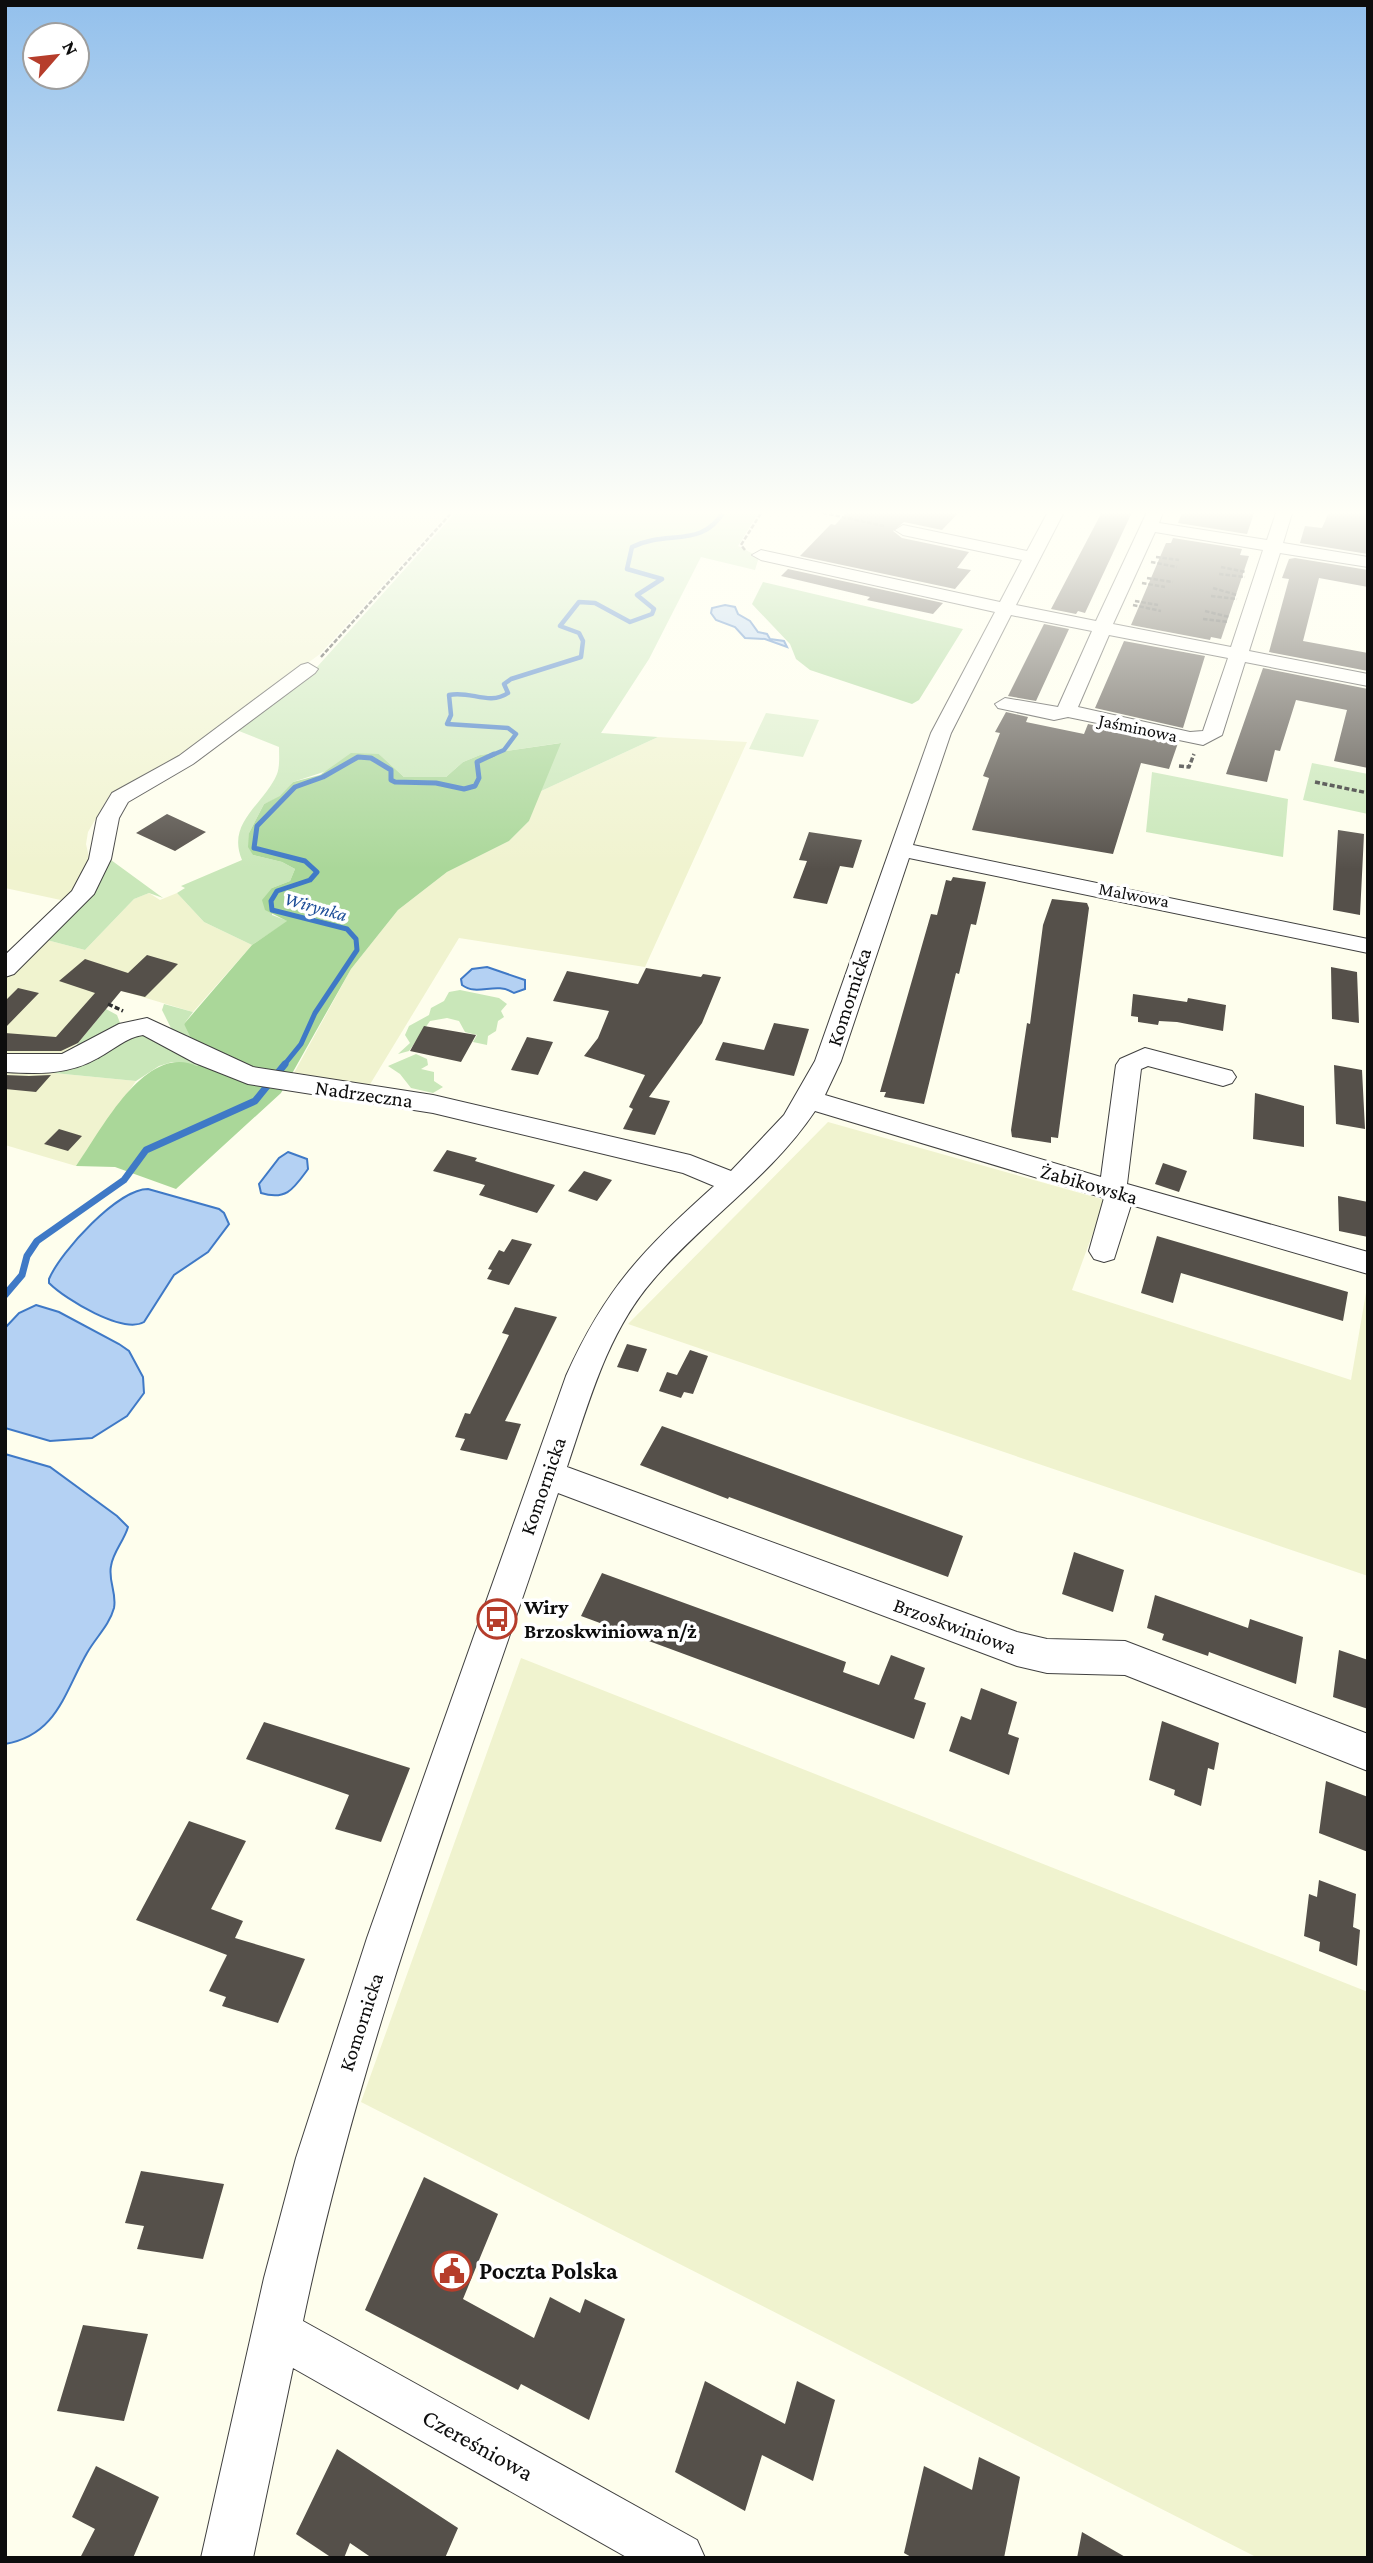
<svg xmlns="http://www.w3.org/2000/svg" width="1373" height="2563" font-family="'Crimson Pro',serif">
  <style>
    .farmland { fill: #f0f3cf }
    .green { fill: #c9e7b9 }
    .forest { fill: #aad799 }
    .pitch { fill: #dbeeca }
    .water { fill: #b4d1f3; stroke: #3f79c6; stroke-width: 2 }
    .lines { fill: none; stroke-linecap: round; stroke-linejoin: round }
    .stream-far2 { stroke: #3f79c6; stroke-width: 4.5 }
    .stream-far1 { stroke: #3f79c6; stroke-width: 5 }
    .stream { stroke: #3f79c6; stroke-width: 7 }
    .building { fill: #55504a }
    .minor-casing { stroke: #404040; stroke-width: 2 }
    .path-far1 { stroke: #2f2f2f; stroke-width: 2.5; stroke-dasharray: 4.5 2; stroke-linecap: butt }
    .path { stroke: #2f2f2f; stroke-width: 3.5; stroke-dasharray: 5 2.5; stroke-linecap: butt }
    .minor { fill: #fff; fill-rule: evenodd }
    .labels { text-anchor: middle; stroke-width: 7; stroke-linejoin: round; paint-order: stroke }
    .far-street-label { font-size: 18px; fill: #0d0d0d; stroke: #fff }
    .far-water-label { font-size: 19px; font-style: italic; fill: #1c4d98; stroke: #fff }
    .street-label { font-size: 21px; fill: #0d0d0d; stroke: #fff }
    .poi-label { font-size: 21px; font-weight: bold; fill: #0d0d0d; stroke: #fff; text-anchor: start }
    .near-poi-label { font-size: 24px; font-weight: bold; fill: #0d0d0d; stroke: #fff; text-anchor: start }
    .near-street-label { font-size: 24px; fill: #0d0d0d; stroke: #fff }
  </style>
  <rect width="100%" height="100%" fill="#fefeed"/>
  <path class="farmland" d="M 5,510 L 451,510 L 320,654 L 181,756 L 122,787 L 106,801 L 88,832 L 86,844 L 90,862 L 70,902 L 5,888 Z
    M 658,737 L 747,742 L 645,967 L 459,938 L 369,1086 L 294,1073 L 351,969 L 398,910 L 447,872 L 509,841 L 529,821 L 539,792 Z
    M 149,893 L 160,900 L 177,893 L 204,922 L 252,945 L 193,1012 L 119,990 L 74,1047 L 75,1051 L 56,1059 L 5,1057 L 5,974 L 43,939 L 85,950 L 134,899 Z
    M 5,1069 L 23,1070 L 136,1081 L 76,1166 L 5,1145 Z
    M 828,1122 L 1105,1200 L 1072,1290 L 1351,1380 L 1368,1281 L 1368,1576 L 628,1324 Z
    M 521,1658 L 1368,1992 L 1368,2558 L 1258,2558 L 361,2102 Z"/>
  <path class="green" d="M 458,510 L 760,510 L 738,546 L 759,557 L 755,570 L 701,557 L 649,659 L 601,733 L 658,737 L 539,792 L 560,743 L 480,755 L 463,762 L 446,777 L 404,777 L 379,754 L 293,782 L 280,797 L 264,804 L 249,833 L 253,855 L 282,862 L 295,869 L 290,881 L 272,888 L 272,915 L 288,921 L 252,945 L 204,922 L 177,893 L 185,888 L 181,886 L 242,860 C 226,822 264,805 277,774 C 280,766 279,755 279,747 L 239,731 L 189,763 L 317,667 Z
    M 1312,763 L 1368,774 L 1368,814 L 1303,800 Z
    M 1152,772 L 1288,799 L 1283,857 L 1146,832 Z
    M 111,860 L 163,898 L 149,893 L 134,899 L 85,950 L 43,939 Z
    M 460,990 L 499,998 L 507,1004 L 501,1011 L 504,1017 L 498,1021 L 496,1031 L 488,1036 L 487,1045 L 473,1042 L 477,1035 L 465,1032 L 459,1021 L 447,1018 L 430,1021 L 409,1051 L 398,1054 L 410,1043 L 405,1035 L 409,1026 L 429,1015 L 431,1008 L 444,1001 L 449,992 Z
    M 164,1004 L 193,1012 L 184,1024 L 199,1044 L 172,1030 L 162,1010 Z
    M 106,1009 L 117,1015 L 120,1023 L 74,1051 L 74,1048 Z
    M 140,1030 L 203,1063 L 197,1066 L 172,1062 L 159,1066 L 136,1081 L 23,1070 Z
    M 416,1054 L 427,1059 L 428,1065 L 421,1069 L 434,1072 L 434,1081 L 443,1087 L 433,1093 L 411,1088 L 400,1074 L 388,1066 Z"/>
  <path class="forest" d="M 763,582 L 963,629 L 919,700 L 912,704 L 810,670 L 796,659 L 790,644 L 752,604 Z
    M 561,743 L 529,821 L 509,841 L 447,872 L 398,910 L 351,969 L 281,1093 L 176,1189 L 115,1167 L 76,1166 C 101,1131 145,1042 197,1066 L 215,1054 L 191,1038 L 184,1024 L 252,945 L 287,921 L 265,910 L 262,900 L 272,888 L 290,881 L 295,869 L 282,862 L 253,855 L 248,847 L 249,833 L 264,804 L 280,796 L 293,782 L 320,775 L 351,753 L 379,754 L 404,777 L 446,777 L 463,762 L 480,755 Z"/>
  <path class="pitch" d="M 766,713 L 819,720 L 803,757 L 749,749 Z"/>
  <path class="water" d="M 725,605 L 735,607 L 738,614 L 750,621 L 758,632 L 767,634 L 770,639 L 784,641 L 787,647 L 765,639 L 745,638 L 735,627 L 716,620 L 711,613 L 712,608 Z
    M 487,967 L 525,980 L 525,989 L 514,993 C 495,981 478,997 462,985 L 461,979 L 472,969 Z
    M 288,1152 L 307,1159 L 308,1169 C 294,1188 287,1201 261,1193 L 259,1184 L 279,1158 Z
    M 148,1189 L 219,1209 L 224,1213 L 229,1224 L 208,1252 L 174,1275 L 144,1322 C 123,1334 66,1300 49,1283 L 49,1279 C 61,1251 118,1189 148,1189 Z
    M 36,1305 L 59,1312 L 119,1344 L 129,1351 L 143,1377 L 144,1393 L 127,1416 L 92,1438 L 50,1441 L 5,1428 L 5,1328 L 19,1313 Z
    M 5,1454 L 50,1467 L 117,1516 L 128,1527 C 124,1541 113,1552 111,1566 C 108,1581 117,1593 114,1608 C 109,1626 96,1637 87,1653 C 64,1693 57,1735 5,1744 Z"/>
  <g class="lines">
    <path class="stream-far2" d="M 490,756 L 504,750 L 516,734 L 508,728 L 447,724 L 451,715 L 449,695 C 470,690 489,706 508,693 L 504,684 L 511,679 L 581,657 L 583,641 L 579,633 L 560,626 L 579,602 L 595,603 L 630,622 L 652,614 L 654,609 L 637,595 L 662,579 L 627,569 L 632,547 C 668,529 701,550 725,510"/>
    <path class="stream-far1" d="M 284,1065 L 301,1044 L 315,1013 L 357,950 L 356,939 L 347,929 L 272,910 L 271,901 L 277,891 L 310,880 L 317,872 L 305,861 L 254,848 L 257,826 L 295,787 L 323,777 L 358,757 L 371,758 L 391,770 L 391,780 L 395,782 L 436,783 L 464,789 L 475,786 L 479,778 L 477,762 L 494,754"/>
    <path class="stream" d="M 5,1295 L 22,1275 L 27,1256 L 37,1241 L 124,1180 L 146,1150 L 255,1101 L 285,1064"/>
  </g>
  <path class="building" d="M 849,510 L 892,510 L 914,514 L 914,510 L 961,510 L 942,530 L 904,522 L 893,531 L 902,538 L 969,552 L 957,568 L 971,570 L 955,589 L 800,556 L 831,524 L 835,525 Z
    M 1103,510 L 1133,510 L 1085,613 L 1078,611 L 1076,614 L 1051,609 Z
    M 1183,510 L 1255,510 L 1247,534 L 1178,523 Z
    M 1330,510 L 1368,513 L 1368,554 L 1300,543 L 1305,526 L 1322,528 Z
    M 1173,538 L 1242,549 L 1240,555 L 1249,556 L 1221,639 L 1211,637 L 1210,640 L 1131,625 L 1166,543 L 1171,543 Z
    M 1295,558 L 1368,570 L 1368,587 L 1319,578 L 1303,641 L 1368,653 L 1368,671 L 1269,652 L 1289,579 L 1282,578 L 1289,559 Z
    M 788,569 L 943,603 L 933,614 L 867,600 L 870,597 L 781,576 Z
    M 1044,624 L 1069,629 L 1036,701 L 1008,696 Z
    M 1124,641 L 1205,656 L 1183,728 L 1095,708 Z
    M 1263,668 L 1368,689 L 1368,768 L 1334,761 L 1347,710 L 1296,700 L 1280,751 L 1275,750 L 1267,782 L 1226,774 Z
    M 1006,712 L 1028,717 L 1026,722 L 1084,734 L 1088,724 L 1178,743 L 1169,769 L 1141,763 L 1113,854 L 972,830 L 989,778 L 983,776 L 1000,733 L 995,732 Z
    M 167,814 L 206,832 L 175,851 L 136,833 Z
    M 1338,830 L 1364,834 L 1360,915 L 1333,910 Z
    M 809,832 L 862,840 L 853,868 L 840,866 L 827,904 L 793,898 L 807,861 L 799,860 Z
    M 953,877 L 986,882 L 976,925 L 971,924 L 959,974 L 956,973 L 924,1104 L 884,1097 L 886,1092 L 880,1092 L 931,914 L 937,915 L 946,880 L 951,881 Z
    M 1052,899 L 1087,903 L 1089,908 L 1058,1138 L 1051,1137 L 1051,1143 L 1012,1137 L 1011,1130 L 1027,1023 L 1030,1024 L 1043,925 Z
    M 147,955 L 178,964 L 145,997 L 121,991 L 78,1043 L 61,1051 L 5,1051 L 5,1033 L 56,1037 L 95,993 L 59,981 L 85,959 L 128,973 Z
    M 1331,967 L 1357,972 L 1359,1023 L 1332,1019 Z
    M 646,968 L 701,977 L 703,974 L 721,977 L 702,1023 L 649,1097 L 670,1101 L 655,1135 L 623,1129 L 633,1109 L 629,1107 L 645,1075 L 584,1056 L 598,1038 L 609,1011 L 553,1001 L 567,971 L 638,984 Z
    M 18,988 L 39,993 L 5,1028 L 5,1001 Z
    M 1133,994 L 1187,1002 L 1188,998 L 1226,1005 L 1223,1031 L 1177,1022 L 1159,1021 L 1158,1025 L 1138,1022 L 1138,1017 L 1131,1016 Z
    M 774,1023 L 809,1029 L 794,1076 L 715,1060 L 723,1042 L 764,1050 Z
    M 424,1026 L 476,1035 L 461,1062 L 410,1051 Z
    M 527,1037 L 553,1042 L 538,1075 L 511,1070 Z
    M 1334,1065 L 1362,1070 L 1365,1129 L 1336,1124 Z
    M 5,1075 L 29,1076 L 51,1075 L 36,1092 L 5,1089 Z
    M 1255,1093 L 1304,1106 L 1304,1147 L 1253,1139 Z
    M 59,1129 L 82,1136 L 68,1151 L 44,1144 Z
    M 447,1150 L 477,1158 L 475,1161 L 555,1185 L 537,1213 L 479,1195 L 485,1185 L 433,1171 Z
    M 1163,1163 L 1187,1171 L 1179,1192 L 1155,1184 Z
    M 584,1171 L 612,1180 L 597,1201 L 568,1191 Z
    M 1338,1196 L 1368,1202 L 1368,1237 L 1339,1231 Z
    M 1157,1236 L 1348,1292 L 1343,1321 L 1181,1273 L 1173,1303 L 1141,1293 Z
    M 512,1239 L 532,1244 L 509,1285 L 487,1279 L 492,1270 L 488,1269 L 499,1250 L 504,1252 Z
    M 515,1307 L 557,1317 L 505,1421 L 521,1424 L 507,1460 L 460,1450 L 465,1439 L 455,1437 L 465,1413 L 470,1414 L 509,1335 L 502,1333 Z
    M 627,1344 L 647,1349 L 638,1372 L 617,1367 Z
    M 690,1350 L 708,1356 L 693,1394 L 684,1392 L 681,1398 L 659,1391 L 667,1372 L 677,1375 Z
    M 662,1426 L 963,1536 L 948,1577 L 729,1497 L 728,1499 L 640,1465 Z
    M 1074,1552 L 1124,1570 L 1113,1612 L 1062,1594 Z
    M 602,1573 L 846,1662 L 843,1672 L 879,1685 L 891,1655 L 925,1668 L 914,1699 L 926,1703 L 914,1739 L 581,1616 Z
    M 1155,1595 L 1248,1628 L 1250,1619 L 1303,1637 L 1296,1684 L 1209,1652 L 1208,1656 L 1162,1640 L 1164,1634 L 1147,1628 Z
    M 1339,1650 L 1368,1660 L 1368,1709 L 1333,1697 Z
    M 981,1688 L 1017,1702 L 1008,1734 L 1019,1738 L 1009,1775 L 949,1751 L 961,1716 L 971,1720 Z
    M 1162,1721 L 1219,1743 L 1214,1770 L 1208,1768 L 1201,1806 L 1174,1795 L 1175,1790 L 1149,1780 Z
    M 264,1722 L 410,1768 L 381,1842 L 335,1829 L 349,1795 L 246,1759 Z
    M 1326,1781 L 1368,1797 L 1368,1852 L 1319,1833 Z
    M 189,1821 L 246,1841 L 211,1909 L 243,1921 L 235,1938 L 305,1959 L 278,2023 L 222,2006 L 226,1997 L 209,1991 L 227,1955 L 136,1920 Z
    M 1319,1880 L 1356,1894 L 1353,1927 L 1360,1930 L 1357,1966 L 1319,1951 L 1320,1942 L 1304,1936 L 1309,1894 L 1317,1897 Z
    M 141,2171 L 224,2184 L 203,2259 L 137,2249 L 144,2226 L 125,2223 Z
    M 424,2177 L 498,2214 L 463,2299 L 534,2338 L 550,2297 L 580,2313 L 585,2299 L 625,2319 L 589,2420 L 521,2384 L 518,2390 L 365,2310 Z
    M 83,2325 L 148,2334 L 124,2421 L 57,2411 Z
    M 705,2381 L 785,2424 L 797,2381 L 835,2400 L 813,2481 L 762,2455 L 745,2511 L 675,2472 Z
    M 337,2449 L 458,2528 L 445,2558 L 372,2558 L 350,2543 L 344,2558 L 332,2558 L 296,2534 Z
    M 979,2457 L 1020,2477 L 1004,2558 L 913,2558 L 904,2553 L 924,2466 L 972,2490 Z
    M 96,2466 L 159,2497 L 133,2558 L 80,2558 L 95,2529 L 72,2517 Z
    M 1082,2532 L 1127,2558 L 1077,2558 Z"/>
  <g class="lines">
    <g class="minor-casing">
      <path id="minor" d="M 1049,510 L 1065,510 L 1016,605 L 1096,621 L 1148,510 L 1164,510 L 1159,523 L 1267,540 L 1277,510 L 1293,510 L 1283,543 L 1368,557 L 1368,567 L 1280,553 L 1249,651 L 1368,674 L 1368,686 L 1245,662 L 1222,735 L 1203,745 L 1068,717 L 1054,720 L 998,708 L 995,704 L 1005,698 L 1058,707 L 1092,631 L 1011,615 L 951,733 L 913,845 L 1368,939 L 1368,953 L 909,858 L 841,1061 L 825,1095 L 1101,1177 L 1116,1065 L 1120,1059 L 1145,1048 L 1232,1071 L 1236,1077 L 1232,1083 L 1223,1086 L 1148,1066 L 1141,1069 L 1127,1184 L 1368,1252 L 1368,1274 L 1131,1205 L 1114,1259 L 1104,1262 L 1094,1259 L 1089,1251 L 1104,1198 L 815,1111 C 771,1177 704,1220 653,1280 C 607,1333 589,1402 567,1467 L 1017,1632 L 1047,1639 L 1125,1641 L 1368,1734 L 1368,1771 L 1125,1675 L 1047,1673 L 1017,1666 L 558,1493 C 467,1766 362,2038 303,2321 L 697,2540 L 705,2558 L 628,2558 L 293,2368 L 253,2558 L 201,2558 L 264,2278 L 296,2158 L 367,1938 L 566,1376 C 606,1287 643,1250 714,1186 L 683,1173 L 433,1113 L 248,1084 L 195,1063 L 143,1035 C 127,1037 113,1050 98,1058 C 69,1075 38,1074 5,1072 L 5,1054 L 62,1054 L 119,1024 L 147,1018 L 253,1067 L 433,1095 L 690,1155 L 731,1171 L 784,1115 L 815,1061 L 931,733 L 995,612 L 761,560 L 752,555 L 761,550 L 1000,602 L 1022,560 L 903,535 L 895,530 L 903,525 L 1027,551 ZM 1155,532 L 1263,550 L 1231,647 L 1113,624 ZM 1109,635 L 1228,658 L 1203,731 L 1190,732 L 1078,707 Z
        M 308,663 L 318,669 L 315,673 L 193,764 L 128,802 L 119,818 L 111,859 L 94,894 L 14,974 L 5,977 L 5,955 L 72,891 L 89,859 L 97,818 L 112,793 L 179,756 L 301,665 Z"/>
    </g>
    <path class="path-far1" d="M 810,510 L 884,526
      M 745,550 L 741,545 L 763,510
      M 1156,557 L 1179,560
      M 1151,562 L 1177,567
      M 1221,567 L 1246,572
      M 1219,574 L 1245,577
      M 1147,578 L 1173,582
      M 1142,583 L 1165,587
      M 1213,588 L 1237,595
      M 1211,596 L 1237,599
      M 1135,601 L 1158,605
      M 1133,605 L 1161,611
      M 1205,611 L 1229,617
      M 1203,619 L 1228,622
      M 321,657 L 454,510"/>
    <path class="path" d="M 1179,766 L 1189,767 L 1194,754
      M 1315,782 L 1368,793
      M 108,1004 L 123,1011"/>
    <use href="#minor" class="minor"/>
  </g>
  <linearGradient id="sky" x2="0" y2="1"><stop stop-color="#93c0ec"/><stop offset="0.59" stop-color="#fffff7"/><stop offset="1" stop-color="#fffff7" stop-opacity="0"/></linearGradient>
  <rect width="1373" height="869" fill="url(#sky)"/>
  <defs>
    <g id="bus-ring" transform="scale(2.0125)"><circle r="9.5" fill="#fff" stroke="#b63d2b" stroke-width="1.5"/><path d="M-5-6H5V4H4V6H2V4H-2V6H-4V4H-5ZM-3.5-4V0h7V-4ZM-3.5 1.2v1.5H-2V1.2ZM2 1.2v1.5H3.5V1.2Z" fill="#b63d2b"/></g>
    <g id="civic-ring" transform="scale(2.0125)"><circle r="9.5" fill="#fff" stroke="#b63d2b" stroke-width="1.5"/><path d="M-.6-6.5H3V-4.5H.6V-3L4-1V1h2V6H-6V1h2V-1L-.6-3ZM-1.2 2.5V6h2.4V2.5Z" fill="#b63d2b"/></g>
  </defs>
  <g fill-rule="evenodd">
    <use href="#bus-ring" x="497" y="1619"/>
    <use href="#civic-ring" x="452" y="2271"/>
  </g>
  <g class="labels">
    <g class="far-street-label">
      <text transform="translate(1138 728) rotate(12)" y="6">Jaśminowa</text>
      <text transform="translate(1134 895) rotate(11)" y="6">Malwowa</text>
    </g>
    <g class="far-water-label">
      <text transform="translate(316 906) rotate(16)" y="7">Wirynka</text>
    </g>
    <g class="street-label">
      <text transform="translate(849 997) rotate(-72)" y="7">Komornicka</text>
      <text transform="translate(364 1094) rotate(8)" y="7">Nadrzeczna</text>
      <text transform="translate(1089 1184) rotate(16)" y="7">Żabikowska</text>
      <text transform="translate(543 1486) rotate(-71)" y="7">Komornicka</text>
      <text transform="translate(955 1626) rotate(20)" y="7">Brzoskwiniowa</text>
      <text transform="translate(361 2022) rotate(-72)" y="7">Komornicka</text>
    </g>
    <g class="poi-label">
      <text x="524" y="1614">Wiry<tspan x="524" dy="24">Brzoskwiniowa n/ż</tspan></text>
    </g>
    <g class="near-poi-label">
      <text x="479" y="2279">Poczta Polska</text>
    </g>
    <g class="near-street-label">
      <text transform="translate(478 2445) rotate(29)" y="8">Czereśniowa</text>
    </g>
  </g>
  <rect width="1373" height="2563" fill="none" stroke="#0d0d0d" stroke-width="14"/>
  <g transform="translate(56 56) rotate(62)"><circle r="33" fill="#ffffff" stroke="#9e9e9e" stroke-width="2"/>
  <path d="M0-5L12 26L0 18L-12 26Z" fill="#b63d2b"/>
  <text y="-10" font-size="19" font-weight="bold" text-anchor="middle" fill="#0d0d0d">N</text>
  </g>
</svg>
